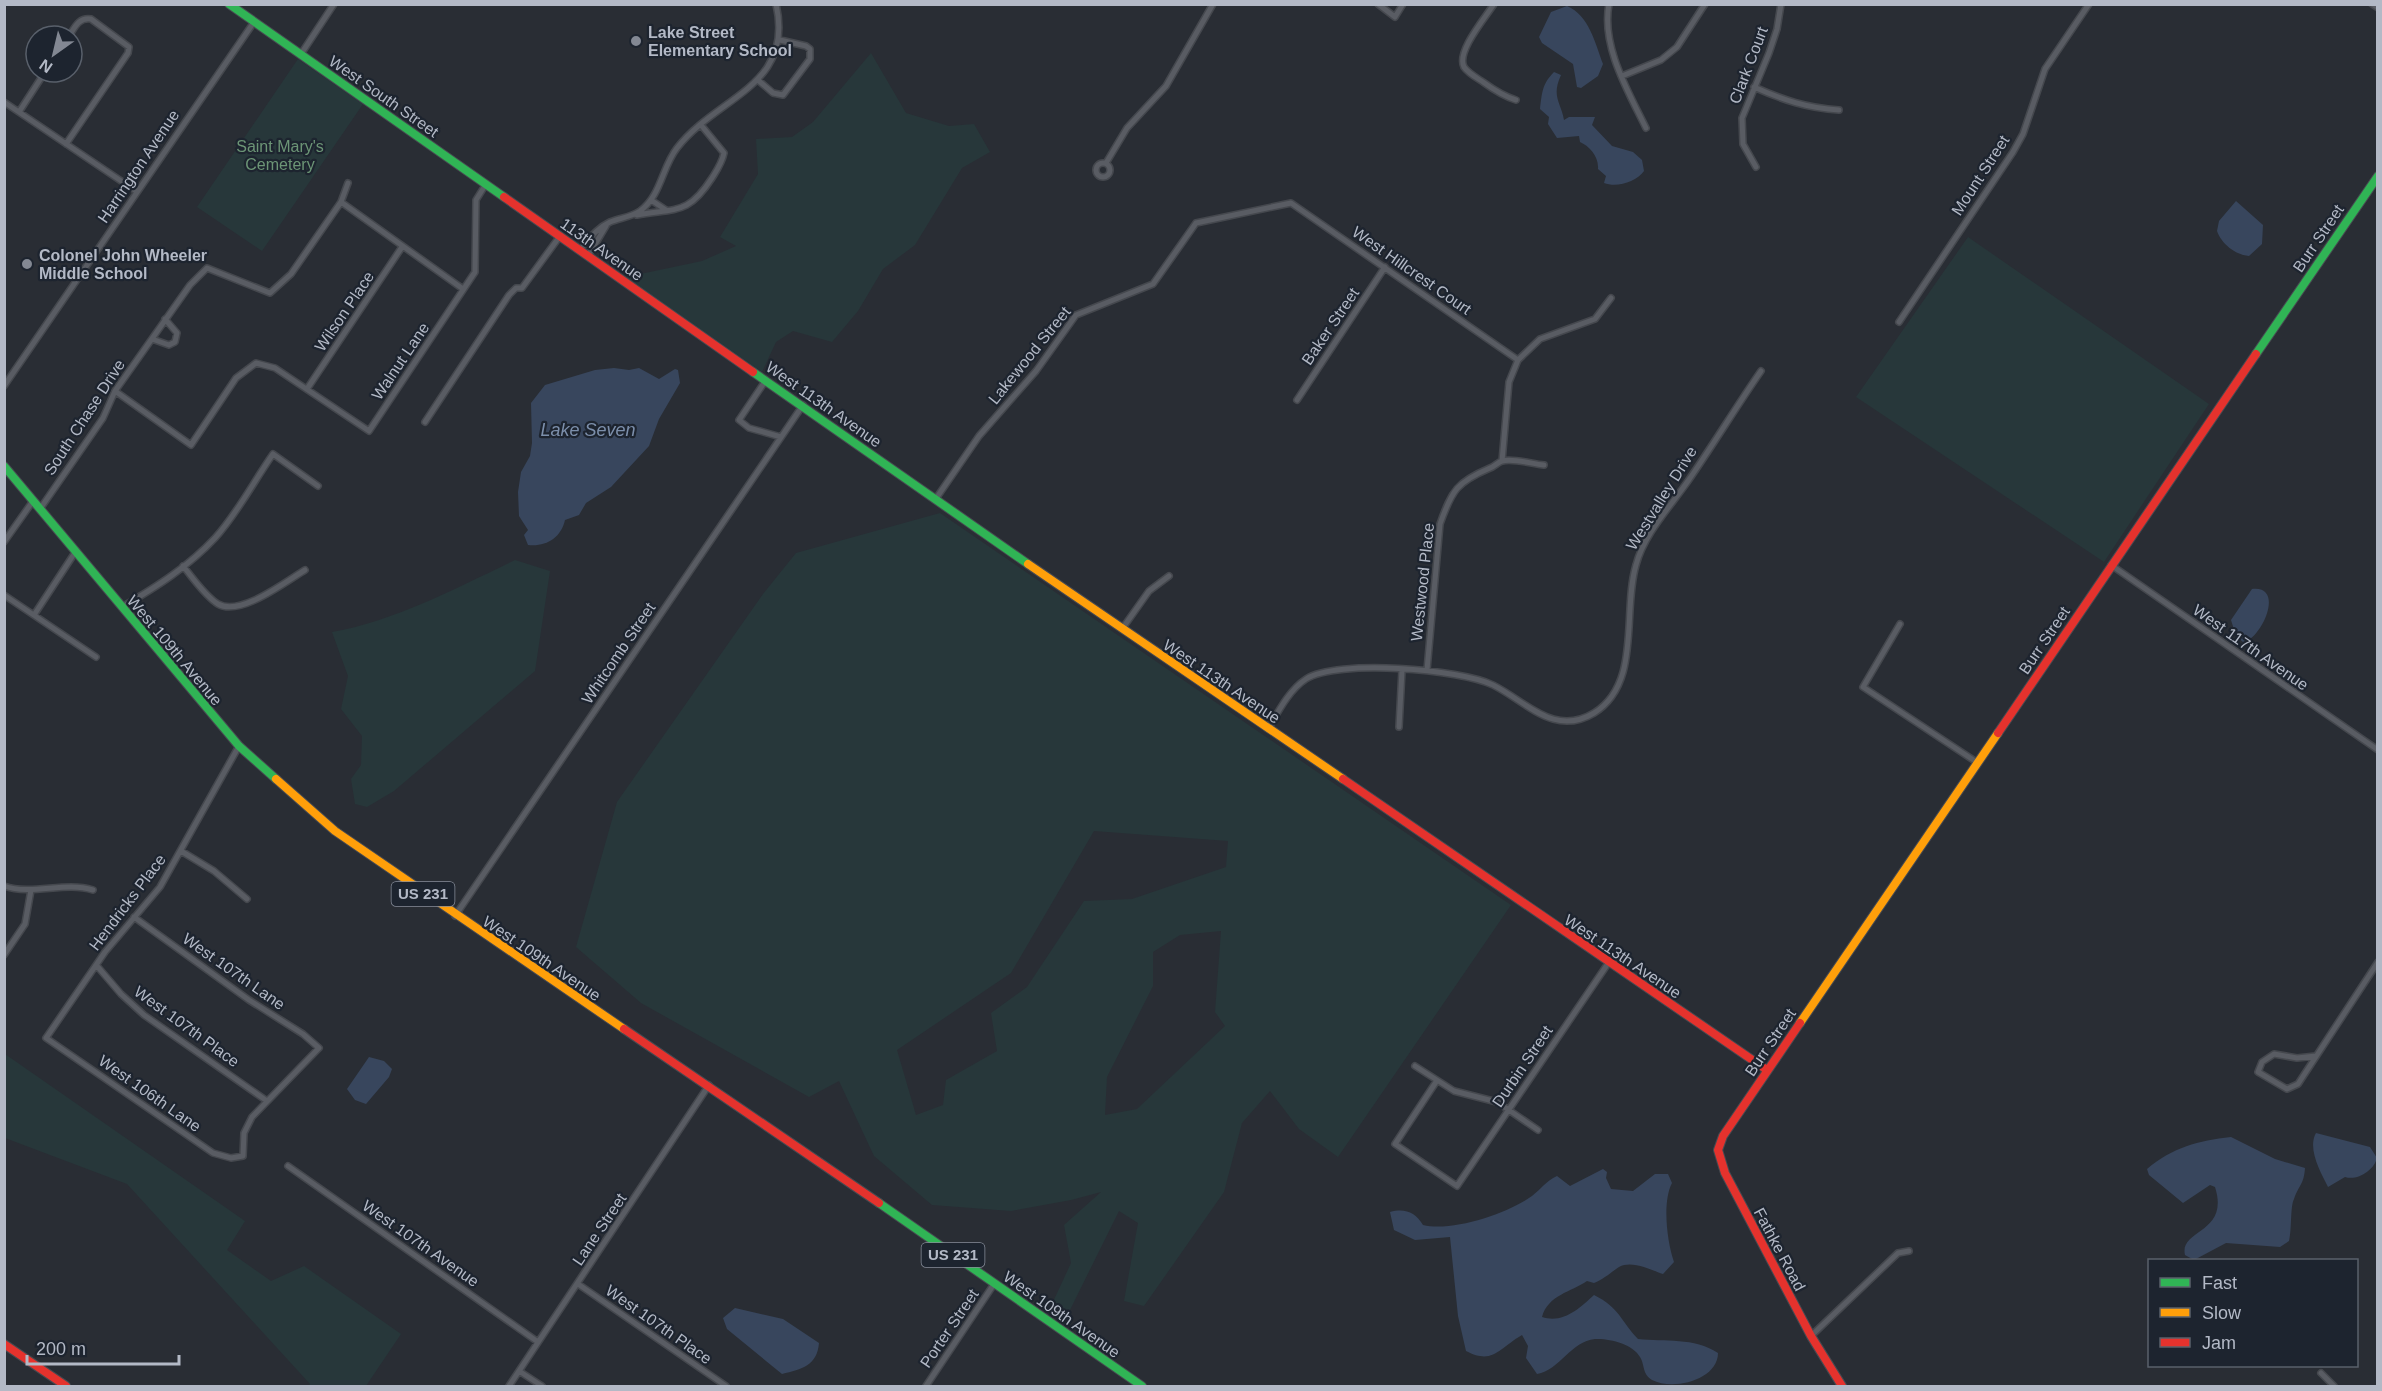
<svg xmlns="http://www.w3.org/2000/svg" width="2382" height="1391" font-family="Helvetica,sans-serif">
  <style>
    .green { fill: #27373a; fill-rule: evenodd }
    .water { fill: #38465d }
    .lines { fill: none; stroke-linecap: round; stroke-linejoin: round }
    .street-casing { stroke: #45484e; stroke-width: 8 }
    .fast-casing { stroke: #474a51; stroke-width: 10 }
    .slow-casing { stroke: #474a51; stroke-width: 10 }
    .jam-casing { stroke: #474a51; stroke-width: 10 }
    .street { stroke: #595c63; stroke-width: 5 }
    .fast { stroke: #30b455; stroke-width: 8 }
    .slow { stroke: #ff9f0a; stroke-width: 8 }
    .jam { stroke: #e5322d; stroke-width: 8 }
    .poi-dot { fill: #838893; stroke: #1d242f; stroke-width: 2 }
    .labels { text-anchor: middle; stroke-width: 4.5; stroke-linejoin: round; paint-order: stroke }
    .shield { fill: #1d242f; stroke: #868c99; stroke-width: 1.5 }
    .shield-label { font-size: 15px; font-weight: bold; fill: #b3b9c6 }
    .poi-label { font-size: 16px; font-weight: bold; fill: #b3b9c6; stroke: #1d242f; text-anchor: start }
    .street-label { font-size: 16px; fill: #b3b9c6; stroke: #1d242f }
    .park-label { font-size: 16px; fill: #6c9576; stroke: #1d242f }
    .water-label { font-size: 18px; font-style: italic; fill: #7c8fab; stroke: #1d242f }
  </style>
  <rect width="100%" height="100%" fill="#292d34"/>
  <path class="green" d="M 871,53 L 906,113 L 949,126 L 974,124 L 990,152 L 962,168 L 915,245 L 883,269 L 858,311 L 832,342 L 793,331 L 776,342 L 762,372 L 626,277 L 702,261 L 736,246 L 720,237 L 758,174 L 756,139 L 792,137 L 813,122 Z
    M 298,59 L 363,104 L 262,251 L 197,207 Z
    M 1968,237 L 2209,404 L 2104,562 L 1856,397 Z
    M 940,513 L 1511,905 L 1338,1157 L 1299,1129 L 1270,1091 L 1242,1123 L 1224,1192 L 1144,1306 L 1124,1301 L 1138,1223 L 1119,1211 L 1069,1312 L 1052,1304 L 1071,1263 L 1064,1225 L 1101,1192 L 1071,1200 L 1011,1211 L 932,1205 L 874,1156 L 839,1081 L 809,1097 L 641,1003 L 576,947 L 617,802 L 763,594 L 796,553 ZM 1094,831 L 1228,841 L 1226,867 L 1132,899 L 1084,901 L 1027,987 L 991,1013 L 997,1051 L 946,1080 L 943,1105 L 916,1115 L 897,1050 L 1011,973 ZM 1221,931 L 1215,1012 L 1225,1026 L 1137,1109 L 1105,1115 L 1107,1077 L 1153,986 L 1153,952 L 1180,935 Z
    M 515,560 L 550,571 L 535,671 L 394,791 L 367,807 L 355,804 L 351,779 L 361,765 L 362,736 L 341,709 L 348,676 L 332,632 C 397,620 456,588 515,560 Z
    M 5,1054 L 245,1221 L 227,1250 L 271,1281 L 304,1266 L 401,1334 L 366,1386 L 308,1386 L 310,1384 L 127,1184 L 5,1138 Z"/>
  <path class="water" d="M 1567,6 C 1589,15 1595,43 1603,64 L 1598,76 L 1581,88 L 1577,87 L 1573,64 L 1542,43 L 1539,37 L 1551,12 Z
    M 1554,72 L 1561,75 C 1551,97 1561,102 1564,120 L 1569,117 L 1595,117 L 1592,125 L 1612,146 L 1633,152 L 1642,160 L 1644,171 C 1636,182 1617,188 1604,183 L 1606,176 L 1598,169 C 1599,156 1589,146 1580,142 L 1579,136 L 1557,138 L 1548,124 L 1549,117 L 1540,109 C 1542,93 1542,84 1554,72 Z
    M 2236,201 L 2263,225 L 2262,244 L 2249,256 C 2235,255 2221,243 2217,231 L 2219,221 Z
    M 614,368 L 629,370 L 639,368 L 659,379 L 675,369 L 678,370 L 680,383 L 659,419 L 649,446 L 611,487 L 586,503 L 579,515 L 565,520 C 561,538 546,547 528,545 L 524,535 L 528,530 L 519,516 L 518,492 L 521,472 L 530,456 L 532,443 L 531,403 L 545,385 L 595,370 Z
    M 2252,589 C 2286,585 2261,640 2243,642 L 2236,636 L 2231,620 Z
    M 369,1057 L 384,1061 L 392,1069 L 389,1077 L 366,1104 L 355,1100 L 347,1089 Z
    M 2316,1133 L 2370,1147 L 2377,1158 C 2374,1170 2358,1181 2345,1177 L 2328,1187 C 2321,1173 2307,1149 2316,1133 Z
    M 2231,1137 L 2275,1159 L 2305,1168 C 2304,1184 2299,1185 2294,1199 C 2290,1207 2292,1229 2289,1241 L 2280,1247 L 2226,1243 L 2194,1260 L 2185,1255 C 2179,1229 2230,1234 2215,1187 L 2210,1185 L 2183,1203 L 2149,1175 L 2147,1169 C 2173,1147 2198,1141 2231,1137 Z
    M 1603,1169 L 1607,1172 L 1606,1178 L 1611,1189 L 1633,1191 L 1655,1174 L 1668,1174 L 1672,1183 C 1662,1202 1667,1242 1674,1262 L 1663,1274 C 1651,1270 1632,1260 1619,1267 C 1610,1273 1604,1279 1594,1283 L 1587,1281 C 1571,1292 1548,1295 1542,1317 C 1563,1324 1580,1308 1594,1295 C 1620,1308 1620,1320 1638,1339 C 1665,1342 1694,1337 1718,1353 C 1718,1380 1673,1391 1652,1380 C 1642,1374 1645,1365 1640,1357 C 1633,1344 1609,1338 1595,1339 C 1571,1341 1560,1370 1537,1374 L 1526,1358 L 1528,1346 L 1522,1335 C 1498,1349 1493,1365 1466,1351 L 1458,1316 L 1450,1237 L 1415,1240 L 1394,1230 L 1390,1212 C 1405,1208 1415,1212 1423,1225 C 1452,1232 1507,1214 1532,1196 C 1541,1189 1546,1181 1557,1176 L 1570,1186 Z
    M 735,1308 L 783,1319 L 819,1343 C 817,1366 802,1369 782,1374 L 727,1329 L 723,1318 Z"/>
  <g class="lines">
    <g class="street-casing">
      <path id="street" d="M 1378,4 L 1395,17 L 1403,4
        M 1494,4 C 1485,18 1456,52 1464,67 C 1468,73 1477,78 1483,82 C 1494,90 1503,96 1516,100
        M 1609,4 C 1601,46 1628,91 1646,128
        M 2372,4 L 2378,8
        M 301,54 L 334,4
        M 1622,76 L 1661,60 L 1677,47 L 1705,4
        M 759,81 L 773,93 L 783,95 L 810,59 L 810,49 L 806,46 L 780,40
        M 1754,87 C 1783,100 1807,108 1839,110
        M 4,102 L 136,191
        M 19,112 L 45,72
        M 66,144 L 128,53 L 129,47 L 91,19 C 79,17 75,27 69,36
        M1096 170a7 7 0 1 1 14 0a7 7 0 1 1-14 0Z
        M 1106,163 L 1127,128 L 1166,86 L 1213,4
        M 1756,167 L 1743,144 L 1742,118 L 1769,53 L 1777,29 L 1781,4
        M 348,183 L 341,202 L 463,289
        M 651,200 L 666,210
        M 637,215 C 677,208 688,215 712,178 C 717,170 722,163 724,153 L 701,125
        M 580,250 C 588,239 597,228 610,222 C 620,218 631,217 640,211 C 661,196 662,167 677,148 C 717,96 795,87 776,4
        M 588,256 L 606,226
        M 1899,322 L 2013,152 L 2023,134 L 2045,69 L 2089,4
        M 152,339 L 169,345 L 175,342 L 177,333 L 165,319
        M 766,380 L 739,420 L 749,428 L 781,437
        M 4,386 L 254,22
        M 307,389 L 402,247
        M 115,391 L 191,445 L 236,378 L 256,363 L 275,368 L 369,431 L 475,272 L 476,200 L 486,184
        M 1297,400 L 1385,267
        M 425,422 L 509,295 L 516,288 L 522,288 L 560,236
        M 1502,461 L 1509,382 L 1518,360 L 1540,339 L 1595,319 L 1611,298
        M 935,500 L 979,436 L 1036,371 L 1076,315 L 1153,284 L 1196,223 L 1291,203 L 1518,360
        M 40,509 L 103,418 L 115,391 L 190,285 L 207,268 L 270,293 L 291,274 L 341,202
        M 4,542 L 33,501
        M 2111,565 L 2378,750
        M 183,566 C 193,578 205,596 218,604 C 240,617 285,582 305,570
        M 4,595 L 96,657
        M 122,607 C 156,587 188,567 215,538 C 237,514 254,481 273,454 L 318,486
        M 34,615 L 76,551
        M 1900,624 L 1863,687 L 1978,763
        M 1122,629 L 1149,591 L 1169,576
        M 1427,670 L 1440,524 C 1452,490 1457,482 1490,468 C 1494,467 1498,462 1502,461 C 1514,458 1532,464 1544,465
        M 1399,727 L 1402,670
        M 1268,729 C 1278,712 1289,690 1306,679 C 1337,659 1460,669 1493,685 C 1527,702 1554,737 1594,713 C 1642,683 1622,612 1636,565 C 1644,534 1670,507 1688,481 C 1713,445 1736,407 1761,371
        M 181,851 L 214,871 L 247,899
        M 4,886 C 33,896 64,881 93,890
        M 455,916 L 803,405
        M 134,917 L 249,1000 L 303,1034 L 319,1048 L 252,1117 L 244,1133 L 243,1156 L 231,1158 L 213,1153 L 46,1038 L 105,952 L 160,887 L 239,746
        M 4,955 L 25,924 L 31,890
        M 97,966 L 121,994 L 144,1015 L 267,1101
        M 2316,1056 L 2297,1058 L 2274,1054 L 2262,1062 L 2258,1072 L 2287,1089 L 2298,1084 L 2378,962
        M 1415,1066 L 1454,1091 L 1497,1102 L 1538,1130
        M 1436,1082 L 1395,1144 L 1457,1186 L 1609,962
        M 288,1166 L 538,1342
        M 578,1284 L 726,1386
        M 1811,1336 L 1898,1253 L 1909,1251
        M 519,1371 L 542,1386
        M 2321,1373 L 2334,1386
        M 509,1386 L 709,1085
        M 926,1386 L 994,1284"/>
    </g>
    <g class="fast-casing">
      <path id="fast" d="M 229,4 L 504,197
        M 2256,354 L 2378,176
        M 753,372 L 1028,564
        M 4,466 L 239,746 L 276,779
        M 879,1203 L 1142,1386"/>
    </g>
    <g class="slow-casing">
      <path id="slow" d="M 1028,564 L 1343,779
        M 276,779 L 335,831 L 624,1029
        M 1800,1023 L 1998,733"/>
    </g>
    <g class="jam-casing">
      <path id="jam" d="M 504,197 L 753,372
        M 1998,733 L 2256,354
        M 1343,779 L 1767,1070
        M 1800,1023 L 1723,1136 L 1718,1150 L 1725,1173 L 1811,1336 L 1842,1386
        M 624,1029 L 879,1203
        M 4,1344 L 66,1386"/>
    </g>
    <use href="#street" class="street"/>
    <use href="#fast" class="fast"/>
    <use href="#slow" class="slow"/>
    <use href="#jam" class="jam"/>
  </g>
  <g class="poi-dot">
    <circle cx="636" cy="41" r="6"/>
    <circle cx="27" cy="264" r="6"/>
  </g>
  <g class="labels">
    <g class="shield">
      <rect x="391.5" y="882" width="63" height="24" rx="4.5"/>
      <rect x="921.5" y="1243" width="63" height="24" rx="4.5"/>
    </g>
    <g class="shield-label">
      <text x="423" y="899">US 231</text>
      <text x="953" y="1260">US 231</text>
    </g>
    <g class="poi-label">
      <text x="648" y="38">Lake Street<tspan x="648" dy="18">Elementary School</tspan></text>
      <text x="39" y="261">Colonel John Wheeler<tspan x="39" dy="18">Middle School</tspan></text>
    </g>
    <g class="street-label">
      <text transform="translate(1748 65) rotate(-69)" y="6">Clark Court</text>
      <text transform="translate(384 96) rotate(35)" y="6">West South Street</text>
      <text transform="translate(138 166) rotate(-56)" y="6">Harrington Avenue</text>
      <text transform="translate(1980 175) rotate(-57)" y="6">Mount Street</text>
      <text transform="translate(2318 238) rotate(-56)" y="6">Burr Street</text>
      <text transform="translate(602 249) rotate(35)" y="6">113th Avenue</text>
      <text transform="translate(1412 270) rotate(35)" y="6">West Hillcrest Court</text>
      <text transform="translate(344 311) rotate(-56)" y="6">Wilson Place</text>
      <text transform="translate(1330 326) rotate(-56)" y="6">Baker Street</text>
      <text transform="translate(1029 355) rotate(-51)" y="6">Lakewood Street</text>
      <text transform="translate(400 361) rotate(-56)" y="6">Walnut Lane</text>
      <text transform="translate(824 404) rotate(35)" y="6">West 113th Avenue</text>
      <text transform="translate(84 417) rotate(-57)" y="6">South Chase Drive</text>
      <text transform="translate(1661 498) rotate(-58)" y="6">Westvalley Drive</text>
      <text transform="translate(1422 582) rotate(-84)" y="6">Westwood Place</text>
      <text transform="translate(2044 640) rotate(-56)" y="6">Burr Street</text>
      <text transform="translate(2251 647) rotate(35)" y="6">West 117th Avenue</text>
      <text transform="translate(175 650) rotate(50)" y="6">West 109th Avenue</text>
      <text transform="translate(618 653) rotate(-56)" y="6">Whitcomb Street</text>
      <text transform="translate(1222 681) rotate(34)" y="6">West 113th Avenue</text>
      <text transform="translate(127 902) rotate(-53)" y="6">Hendricks Place</text>
      <text transform="translate(1623 956) rotate(34)" y="6">West 113th Avenue</text>
      <text transform="translate(542 958) rotate(34)" y="6">West 109th Avenue</text>
      <text transform="translate(234 971) rotate(35)" y="6">West 107th Lane</text>
      <text transform="translate(187 1026) rotate(36)" y="6">West 107th Place</text>
      <text transform="translate(1770 1042) rotate(-56)" y="6">Burr Street</text>
      <text transform="translate(1522 1066) rotate(-56)" y="6">Durbin Street</text>
      <text transform="translate(150 1093) rotate(35)" y="6">West 106th Lane</text>
      <text transform="translate(599 1229) rotate(-56)" y="6">Lane Street</text>
      <text transform="translate(421 1243) rotate(35)" y="6">West 107th Avenue</text>
      <text transform="translate(1780 1249) rotate(62)" y="6">Fathke Road</text>
      <text transform="translate(1062 1314) rotate(35)" y="6">West 109th Avenue</text>
      <text transform="translate(659 1324) rotate(35)" y="6">West 107th Place</text>
      <text transform="translate(949 1328) rotate(-56)" y="6">Porter Street</text>
    </g>
    <g class="park-label">
      <text x="280" y="152">Saint Mary's<tspan x="280" dy="18">Cemetery</tspan></text>
    </g>
    <g class="water-label">
      <text x="588" y="436">Lake Seven</text>
    </g>
  </g>
  <rect width="2382" height="1391" fill="none" stroke="#b3b9c6" stroke-width="12"/>
  <rect x="2148" y="1259" width="210" height="108" fill="#1d242f" stroke="#59606b" stroke-width="1.5"/>
  <rect x="2160" y="1278" width="30" height="9" fill="#30b455" stroke="#59606b" stroke-width="1.5"/>
  <text x="2202" y="1289" font-size="18" fill="#b3b9c6">Fast</text>
  <rect x="2160" y="1308" width="30" height="9" fill="#ff9f0a" stroke="#59606b" stroke-width="1.5"/>
  <text x="2202" y="1319" font-size="18" fill="#b3b9c6">Slow</text>
  <rect x="2160" y="1338" width="30" height="9" fill="#e5322d" stroke="#59606b" stroke-width="1.5"/>
  <text x="2202" y="1349" font-size="18" fill="#b3b9c6">Jam</text>
  <g transform="translate(54 54) rotate(214)"><circle r="28" fill="#1d242f" stroke="#59606b" stroke-width="1.5"/>
  <path d="M0-4.5L10 22L0 15L-10 22Z" fill="#838893"/>
  <text y="-9" font-size="16" font-weight="bold" text-anchor="middle" fill="#b3b9c6">N</text>
  </g>
  <path d="M27 1355v9h152v-9" fill="none" stroke="#b3b9c6" stroke-width="3"/>
  <text x="36" y="1355" font-size="18" fill="#b3b9c6" stroke="#1d242f" stroke-width="4.5" paint-order="stroke">200 m</text>
</svg>
